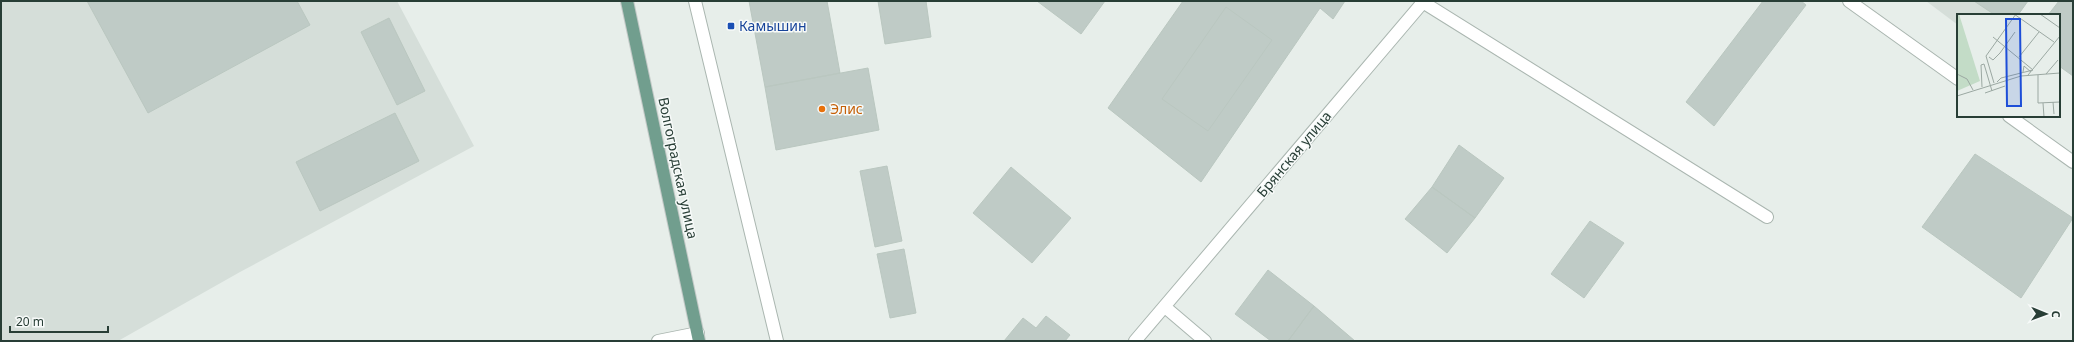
<svg xmlns="http://www.w3.org/2000/svg" width="2074" height="342" font-family="'Noto Sans',sans-serif">
  <style>
    .built { fill: #d5ded9 }
    .building { fill: #bfcbc6; stroke: #bac7c0 }
    .lines { fill: none; stroke-linecap: round; stroke-linejoin: round }
    .service-casing { stroke: #aab6b0; stroke-width: 14 }
    .minor-casing { stroke: #aab6b0; stroke-width: 14 }
    .primary-casing { stroke: #c3c9c7; stroke-width: 14 }
    .service { stroke: #fff; stroke-width: 12 }
    .minor { stroke: #fff; stroke-width: 12 }
    .primary { stroke: #719e8e; stroke-width: 12 }
    .transit-dot { fill: #1a4fb4; stroke: #f7faf9; stroke-width: 1.5 }
    .food-dot { fill: #e8710a; stroke: #f7faf9; stroke-width: 1.5 }
    .labels { text-anchor: middle; stroke-width: 3; stroke-linejoin: round; paint-order: stroke }
    .transit-label { font-size: 14px; fill: #164399; stroke: #f7faf9; text-anchor: start }
    .food-label { font-size: 14px; fill: #c56008; stroke: #f7faf9; text-anchor: start }
    .street-label { font-size: 14px; fill: #283e36; stroke: #f7faf9 }
    .inset-road { fill: none; stroke: #9ba8a2; stroke-width: 1 }
    .view { fill: #1d4ed8; fill-opacity: 0.15; stroke: #1d4ed8; stroke-width: 2 }
    .inset-edge { fill: none; stroke: #283e36; stroke-width: 2 }
  </style>
  <rect width="100%" height="100%" fill="#e7eeea"/>
  <path class="built" d="M 1,1 L 397,1 L 474,146 L 240,272 L 118,341 L 1,341 Z
    M 1926,1 L 2000,1 L 1989,15 L 1958,15 L 1958,25 Z"/>
  <path class="building" d="M 87,1 L 297,1 L 310,25 L 148,113 Z
    M 749,1 L 827,1 L 840,73 L 765,87 Z
    M 878,1 L 926,1 L 931,37 L 885,44 Z
    M 1037,1 L 1105,1 L 1081,34 Z
    M 1183,1 L 1345,1 L 1333,19 L 1320,8 L 1201,182 L 1108,108 Z
    M 1763,1 L 1801,1 L 1806,5 L 1714,126 L 1686,102 Z
    M 1974,1 L 2028,1 L 2018,15 L 1995,15 Z
    M 2059,1 L 2073,1 L 2073,76 L 2059,66 L 2059,15 L 2048,15 Z
    M 1226,7 L 1272,40 L 1208,131 L 1162,99 Z
    M 389,18 L 425,91 L 397,105 L 361,32 Z
    M 868,68 L 879,130 L 776,150 L 765,87 Z
    M 395,113 L 419,161 L 320,211 L 296,162 Z
    M 1459,145 L 1504,178 L 1475,218 L 1432,187 Z
    M 1975,154 L 2073,218 L 2021,298 L 1922,227 Z
    M 887,166 L 902,241 L 875,247 L 860,171 Z
    M 1011,167 L 1071,218 L 1032,263 L 973,213 Z
    M 1432,187 L 1475,218 L 1447,253 L 1405,219 Z
    M 1590,221 L 1624,243 L 1584,298 L 1551,274 Z
    M 904,249 L 916,313 L 890,318 L 877,254 Z
    M 1268,270 L 1314,306 L 1288,341 L 1271,341 L 1235,314 Z
    M 1314,306 L 1355,341 L 1288,341 Z
    M 1046,316 L 1070,335 L 1065,341 L 1004,341 L 1023,318 L 1036,328 Z"/>
  <g class="lines">
    <g class="service-casing">
      <path id="service" d="M 695,1 L 777,341
        M 1421,1 L 1767,217
        M 658,341 L 698,333"/>
    </g>
    <g class="minor-casing">
      <path id="minor" d="M 1849,1 L 1958,79
        M 2009,116 L 2073,162
        M 1165,307 L 1205,341
        M 1135,341 L 1424,1"/>
    </g>
    <g class="primary-casing">
      <path id="primary" d="M 627,1 L 699,341"/>
    </g>
    <use href="#service" class="service"/>
    <use href="#minor" class="minor"/>
    <use href="#primary" class="primary"/>
  </g>
  <rect class="transit-dot" x="727" y="22" width="8" height="8" rx="2"/>
  <circle class="food-dot" cx="822" cy="109" r="4"/>
  <g class="labels">
    <g class="transit-label">
      <text x="739" y="31">Камышин</text>
    </g>
    <g class="food-label">
      <text x="830" y="114">Элис</text>
    </g>
    <g class="street-label">
      <text transform="translate(1294 154) rotate(-50)" y="5">Брянская улица</text>
      <text transform="translate(678 168) rotate(78)" y="5">Волгоградская улица</text>
    </g>
  </g>
  <g transform="translate(1957 14)">
    <rect width="103" height="103" fill="#e7eeea"/>
    <path d="M 0,0 L 2,0 L 23,67 L 0,77 Z" fill="#c3dcc7"/>
    <path class="inset-road" d="M 57,0 L 97,28M 83,0 L 103,14M 36,23 L 76,56 L 44,64 L 40,68M 32,43 L 36,46 L 43,39 L 58,18M 62,43 L 82,18M 66,58 L 67,52 L 74,58M 0,60 L 10,65 L 16,76M 89,60 L 101,46M 71,61 L 103,22M 81,61 L 81,89 L 103,88M 37,69 L 29,42 L 59,0M 25,73 L 24,51 L 27,50 L 35,77M 28,79 L 48,72M 0,82 L 64,62 L 103,59M 96,88 L 97,100M 86,89 L 87,103"/>
    <path class="view" d="M 49,5 L 63,5 L 64,92 L 50,92 Z"/>
    <rect width="103" height="103" class="inset-edge"/>
  </g>
  <rect width="2074" height="342" fill="none" stroke="#283e36" stroke-width="4"/>
  <g transform="translate(2046 314) rotate(91)" stroke="#f7faf9" stroke-width="3" paint-order="stroke">
  <path d="M0-3L7 15L0 10L-7 15Z" fill="#283e36"/>
  <text y="-6" font-size="11" font-weight="bold" text-anchor="middle" fill="#283e36">С</text>
  </g>
  <path d="M10 326v6h98v-6" fill="none" stroke="#283e36" stroke-width="2"/>
  <text x="16" y="326" font-size="12" fill="#283e36" stroke="#f7faf9" stroke-width="3" paint-order="stroke">20 m</text>
</svg>
